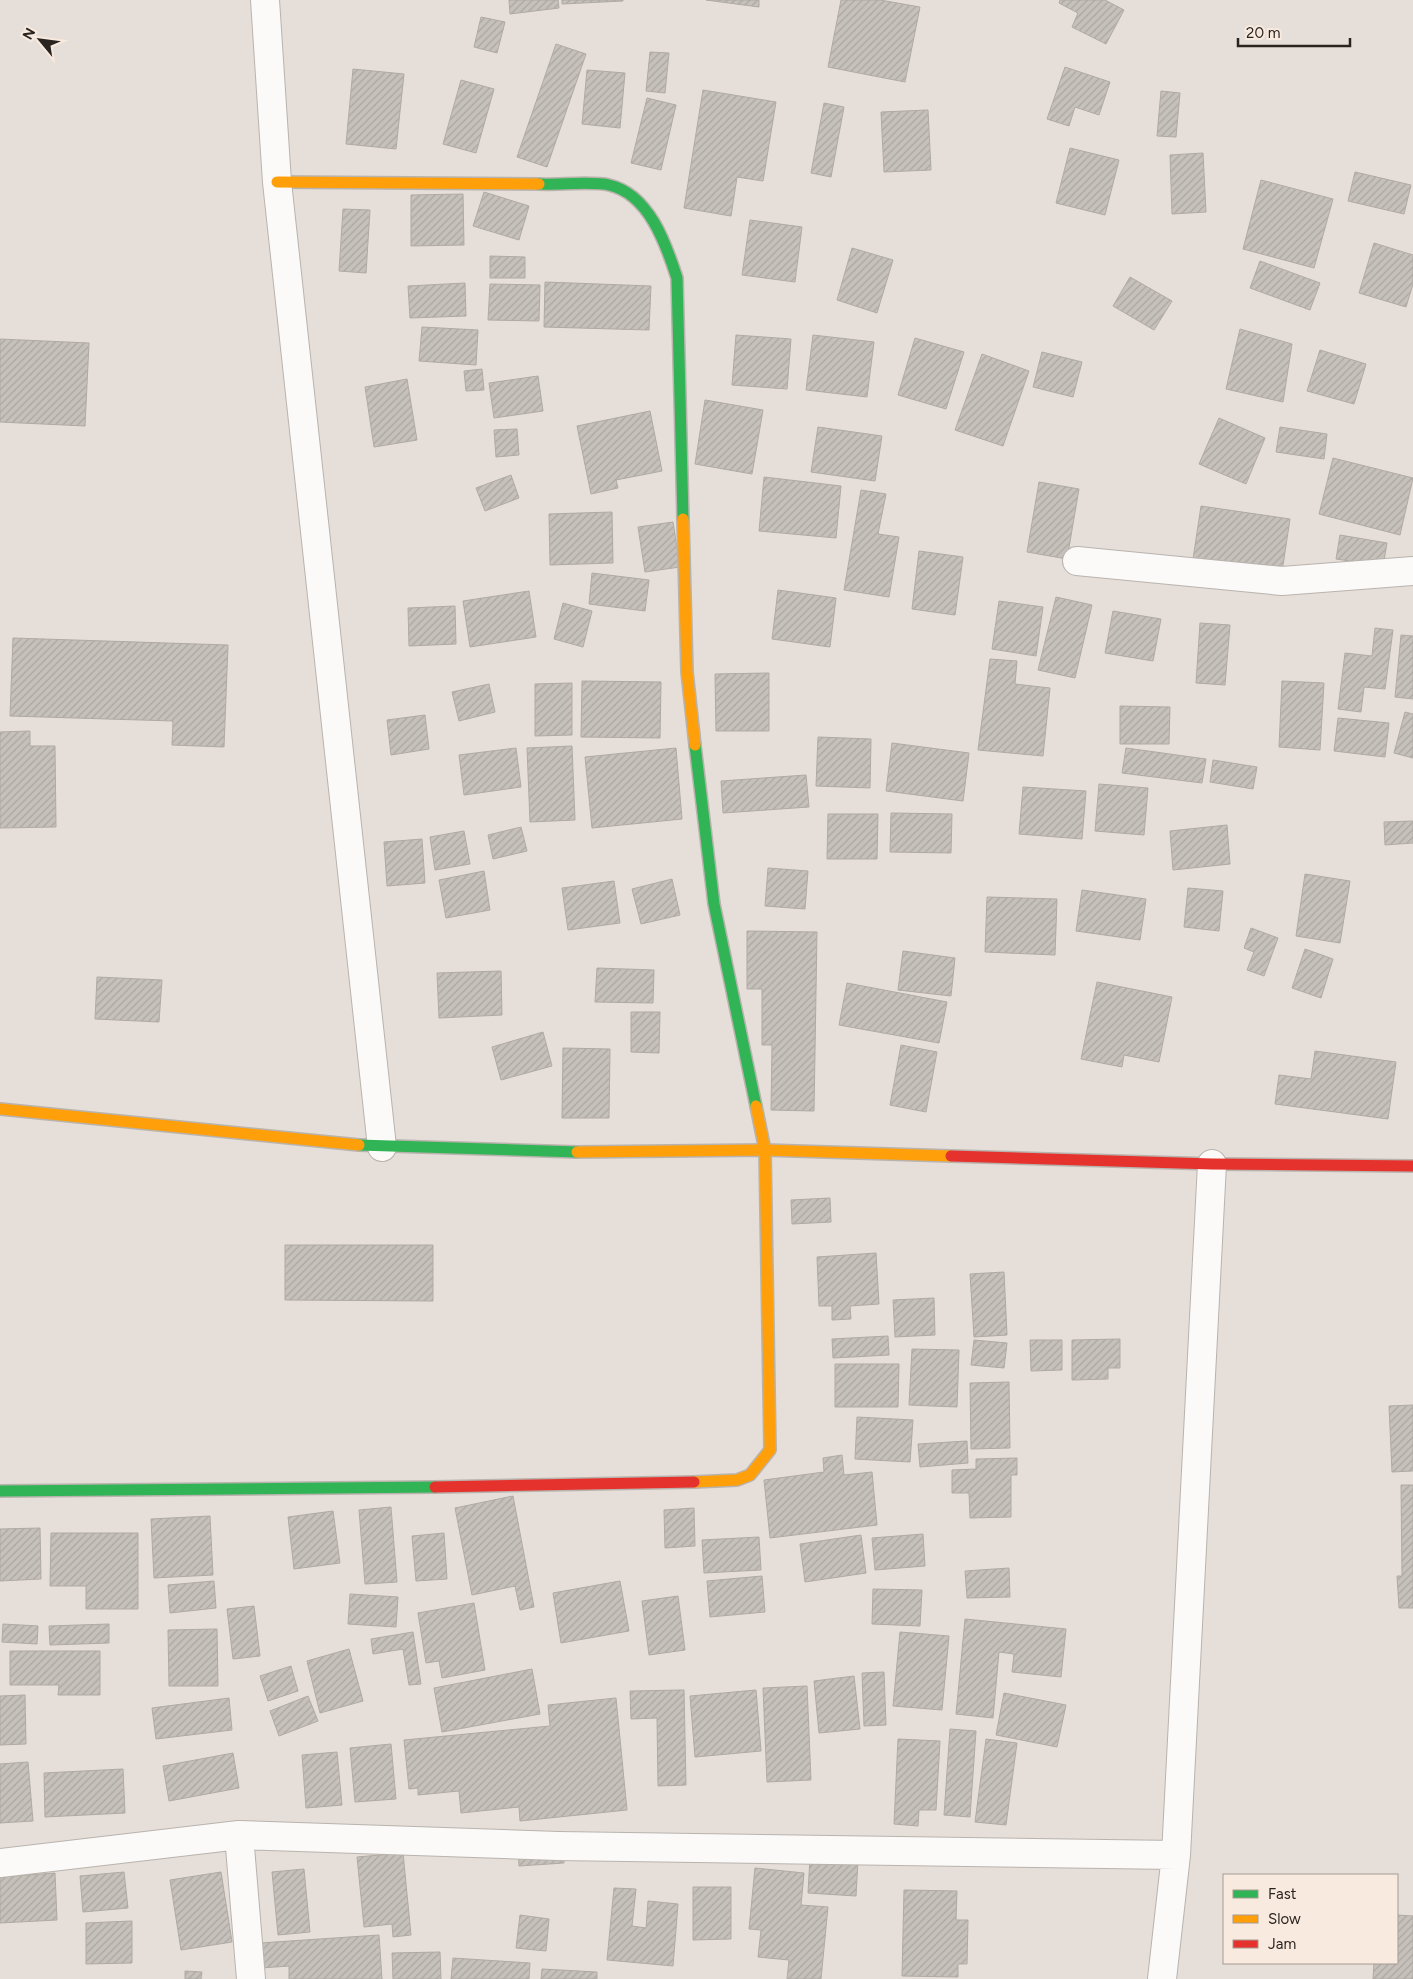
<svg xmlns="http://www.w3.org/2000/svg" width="1413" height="1979" font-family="Figtree,sans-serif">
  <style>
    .building { fill: url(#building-hatch); stroke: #b0aaa5 }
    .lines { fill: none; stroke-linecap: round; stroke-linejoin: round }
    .street-casing { stroke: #b9b3ae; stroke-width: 30 }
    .fast-casing { stroke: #b9b3ae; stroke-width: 14 }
    .slow-casing { stroke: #b9b3ae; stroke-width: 14 }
    .jam-casing { stroke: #b9b3ae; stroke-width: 14 }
    .street { stroke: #fbfaf9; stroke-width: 28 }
    .fast { stroke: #30b455; stroke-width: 11 }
    .slow { stroke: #ff9f0a; stroke-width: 11 }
    .jam { stroke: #e5322d; stroke-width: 11 }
  </style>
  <defs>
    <pattern id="building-hatch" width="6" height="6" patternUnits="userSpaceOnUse" patternTransform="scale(1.25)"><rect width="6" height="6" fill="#c7c1bc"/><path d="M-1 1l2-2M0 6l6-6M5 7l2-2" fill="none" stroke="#aba6a1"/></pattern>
  </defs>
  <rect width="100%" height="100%" fill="#e6ded8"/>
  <path class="building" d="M 509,0 L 558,0 L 559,8 L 510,14 Z
    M 562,0 L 623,0 L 623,1 L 562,4 Z
    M 706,0 L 759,0 L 759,7 Z
    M 841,0 L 880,0 L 920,7 L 905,82 L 828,67 Z
    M 1060,0 L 1105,0 L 1124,10 L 1106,44 L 1072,27 L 1078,13 L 1059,3 Z
    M 481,17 L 505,22 L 497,53 L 474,47 Z
    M 556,44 L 586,54 L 547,167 L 517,157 Z
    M 650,52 L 669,53 L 665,93 L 646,91 Z
    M 1065,67 L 1110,82 L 1099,115 L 1075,107 L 1069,126 L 1047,119 Z
    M 353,69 L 404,74 L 396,149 L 346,144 Z
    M 587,70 L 625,73 L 620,128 L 582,124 Z
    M 461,80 L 494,89 L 476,153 L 443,144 Z
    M 703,90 L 776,102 L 763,181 L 737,177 L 731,216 L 684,208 Z
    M 1161,91 L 1180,93 L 1176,137 L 1157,136 Z
    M 647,98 L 676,105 L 661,170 L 631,163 Z
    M 824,103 L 844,107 L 831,177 L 811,173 Z
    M 928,110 L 931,170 L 884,172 L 881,112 Z
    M 1070,148 L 1119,160 L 1105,215 L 1056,203 Z
    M 1203,153 L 1206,212 L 1172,214 L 1170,155 Z
    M 1355,172 L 1411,185 L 1404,214 L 1348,201 Z
    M 1261,180 L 1333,199 L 1314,268 L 1243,249 Z
    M 484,192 L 529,206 L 519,240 L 473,226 Z
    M 463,194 L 464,245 L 411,246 L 411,195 Z
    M 343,209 L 370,210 L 366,273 L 339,271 Z
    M 750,220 L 802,227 L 795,282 L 742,275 Z
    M 1374,243 L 1413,255 L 1413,284 L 1406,307 L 1359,293 Z
    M 852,248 L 893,260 L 877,313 L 837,300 Z
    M 490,256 L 525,257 L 525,278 L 490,278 Z
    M 1260,261 L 1320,283 L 1310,310 L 1250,288 Z
    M 1130,277 L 1172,301 L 1154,330 L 1113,306 Z
    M 545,282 L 651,286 L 649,330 L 544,327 Z
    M 465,283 L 466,316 L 410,318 L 408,286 Z
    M 490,284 L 540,285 L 539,321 L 488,320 Z
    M 422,327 L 478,330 L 476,365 L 419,361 Z
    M 1240,329 L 1292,344 L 1283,402 L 1226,389 Z
    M 736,335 L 791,339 L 787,389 L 732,385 Z
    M 813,335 L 874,342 L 867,397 L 806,390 Z
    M 915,338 L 964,352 L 946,409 L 898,395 Z
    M 0,339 L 89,343 L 85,426 L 0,422 Z
    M 1320,350 L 1366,364 L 1354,404 L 1307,391 Z
    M 1042,352 L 1082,362 L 1073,397 L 1033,387 Z
    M 982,354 L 1029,371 L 1003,446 L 955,430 Z
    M 482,369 L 484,390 L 466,391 L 464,371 Z
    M 538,376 L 543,411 L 494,418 L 489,383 Z
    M 407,379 L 417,440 L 374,447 L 365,387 Z
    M 705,400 L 763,410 L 752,474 L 695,464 Z
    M 650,411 L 662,471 L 616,480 L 618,488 L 591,494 L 577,426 Z
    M 1219,418 L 1265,438 L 1246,484 L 1199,464 Z
    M 818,427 L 882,436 L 875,481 L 811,472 Z
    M 1280,427 L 1327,434 L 1324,459 L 1276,452 Z
    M 517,429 L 519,455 L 496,457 L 494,430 Z
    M 1333,458 L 1413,478 L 1400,535 L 1319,514 Z
    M 511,475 L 519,498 L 485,511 L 476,488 Z
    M 764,477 L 841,486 L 836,538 L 759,531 Z
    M 1039,482 L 1079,489 L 1067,559 L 1027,552 Z
    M 861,490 L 886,494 L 878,534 L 899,537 L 889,597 L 844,590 Z
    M 1201,506 L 1290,519 L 1282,572 L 1193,559 Z
    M 612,512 L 613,563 L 550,565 L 549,514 Z
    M 673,522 L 680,567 L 645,572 L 638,527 Z
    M 1340,535 L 1387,543 L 1383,566 L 1336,559 Z
    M 919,551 L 963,557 L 955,615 L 912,609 Z
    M 592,573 L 649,580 L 645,611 L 589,604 Z
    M 778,590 L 836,598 L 830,647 L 772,639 Z
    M 529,591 L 536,637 L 470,647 L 463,601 Z
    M 1056,597 L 1092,605 L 1075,678 L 1038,670 Z
    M 999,601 L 1043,607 L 1036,656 L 992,649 Z
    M 563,603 L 592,611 L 583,647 L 554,639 Z
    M 455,606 L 456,644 L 409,646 L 408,608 Z
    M 1113,611 L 1161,619 L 1153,661 L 1105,653 Z
    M 1200,623 L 1230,625 L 1225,685 L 1196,683 Z
    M 1375,628 L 1393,630 L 1385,689 L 1364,687 L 1361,712 L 1338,709 L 1345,653 L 1372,656 Z
    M 1401,635 L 1413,636 L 1413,699 L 1395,697 Z
    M 13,638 L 228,645 L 224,747 L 172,745 L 173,721 L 10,716 Z
    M 990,659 L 1017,661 L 1015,684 L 1050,688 L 1043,756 L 978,750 Z
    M 769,673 L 769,731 L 716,731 L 715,674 Z
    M 582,681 L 661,682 L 660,738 L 581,737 Z
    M 1282,681 L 1324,683 L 1320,750 L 1279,747 Z
    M 572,683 L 572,735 L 535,736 L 535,684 Z
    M 489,684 L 495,712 L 459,721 L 452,692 Z
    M 1120,706 L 1170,707 L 1169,744 L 1120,744 Z
    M 1405,712 L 1413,714 L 1413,758 L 1394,753 Z
    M 425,715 L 429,749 L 391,755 L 387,720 Z
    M 1338,718 L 1389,723 L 1385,757 L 1334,751 Z
    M 30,731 L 30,746 L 55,746 L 56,827 L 0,828 L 0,732 Z
    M 818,737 L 871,739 L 870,788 L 816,786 Z
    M 892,743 L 969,753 L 963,801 L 886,791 Z
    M 572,746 L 575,820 L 530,822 L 527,748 Z
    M 516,748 L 521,787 L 464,795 L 459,755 Z
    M 676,748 L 682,819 L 592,828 L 585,757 Z
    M 1126,748 L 1206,759 L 1202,783 L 1122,773 Z
    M 1213,760 L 1257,767 L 1253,789 L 1210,782 Z
    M 806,775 L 809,807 L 723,813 L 721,781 Z
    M 1099,784 L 1148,788 L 1144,835 L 1095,831 Z
    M 1023,787 L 1086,791 L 1082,839 L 1019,834 Z
    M 891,813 L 952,814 L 951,853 L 890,852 Z
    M 828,814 L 878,814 L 877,859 L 827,859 Z
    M 1413,821 L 1413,843 L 1385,845 L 1384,822 Z
    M 1227,825 L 1230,864 L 1173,870 L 1170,831 Z
    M 521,827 L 527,851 L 493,859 L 488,835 Z
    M 464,831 L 470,864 L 435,870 L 430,837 Z
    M 422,839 L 425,883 L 387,886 L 384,842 Z
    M 768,868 L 808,871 L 805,909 L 765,906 Z
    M 484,871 L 490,910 L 446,918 L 439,880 Z
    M 1305,874 L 1350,881 L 1340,943 L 1296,936 Z
    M 672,879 L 680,915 L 641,924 L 632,889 Z
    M 614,881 L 620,923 L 568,930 L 562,888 Z
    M 1188,888 L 1223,891 L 1219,931 L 1184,927 Z
    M 1082,890 L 1146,899 L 1140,940 L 1076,931 Z
    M 987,897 L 1057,899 L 1055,955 L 985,952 Z
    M 1251,928 L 1278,938 L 1264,976 L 1247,970 L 1254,952 L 1244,948 Z
    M 747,931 L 817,932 L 814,1111 L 771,1110 L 772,1045 L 762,1045 L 762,989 L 747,989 Z
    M 1305,949 L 1333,959 L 1321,998 L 1292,988 Z
    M 903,951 L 955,958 L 951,996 L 898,990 Z
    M 597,968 L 654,970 L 653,1003 L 595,1002 Z
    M 501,971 L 502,1015 L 439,1018 L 437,973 Z
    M 97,977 L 162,980 L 159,1022 L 95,1019 Z
    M 1097,982 L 1172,997 L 1159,1062 L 1124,1055 L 1122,1067 L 1081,1059 Z
    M 847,983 L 947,1002 L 939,1043 L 839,1025 Z
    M 631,1012 L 660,1012 L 659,1053 L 631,1052 Z
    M 543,1032 L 552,1066 L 501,1080 L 492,1047 Z
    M 901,1045 L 937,1052 L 926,1112 L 890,1105 Z
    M 563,1048 L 610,1049 L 609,1118 L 562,1118 Z
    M 1315,1051 L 1396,1062 L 1388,1119 L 1275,1104 L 1279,1075 L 1311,1079 Z
    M 830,1198 L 831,1222 L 792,1224 L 791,1200 Z
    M 285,1245 L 433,1245 L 433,1301 L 285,1300 Z
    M 876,1253 L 879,1304 L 850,1306 L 851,1319 L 832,1320 L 832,1306 L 819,1306 L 817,1257 Z
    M 1004,1272 L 1007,1335 L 974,1337 L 970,1274 Z
    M 934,1298 L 935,1335 L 895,1337 L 893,1300 Z
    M 888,1336 L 889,1355 L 833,1358 L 832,1339 Z
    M 1120,1339 L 1120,1368 L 1108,1368 L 1108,1379 L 1072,1380 L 1072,1340 Z
    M 974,1340 L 1007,1343 L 1004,1368 L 971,1365 Z
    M 1030,1340 L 1062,1340 L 1062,1370 L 1031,1371 Z
    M 912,1349 L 959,1350 L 957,1407 L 909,1405 Z
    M 835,1364 L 899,1364 L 898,1407 L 835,1407 Z
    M 1009,1382 L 1010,1448 L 971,1449 L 970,1383 Z
    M 1413,1405 L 1413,1471 L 1392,1472 L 1389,1406 Z
    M 857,1417 L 913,1420 L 910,1462 L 855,1459 Z
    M 967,1441 L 968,1463 L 920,1467 L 918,1444 Z
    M 842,1455 L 844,1475 L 872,1472 L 877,1525 L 770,1538 L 764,1480 L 824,1472 L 823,1458 Z
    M 1017,1458 L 1017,1475 L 1011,1475 L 1011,1517 L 970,1518 L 969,1493 L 952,1493 L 952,1470 L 976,1469 L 976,1459 Z
    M 1401,1485 L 1413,1485 L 1413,1608 L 1399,1608 L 1397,1576 L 1402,1576 Z
    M 513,1496 L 534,1607 L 520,1610 L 515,1586 L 472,1595 L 455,1508 Z
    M 391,1507 L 397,1582 L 365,1584 L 359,1510 Z
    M 694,1508 L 695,1546 L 665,1548 L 664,1510 Z
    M 333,1511 L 340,1563 L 294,1569 L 288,1517 Z
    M 210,1516 L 213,1575 L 154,1578 L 151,1519 Z
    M 40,1528 L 41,1579 L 0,1581 L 0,1529 Z
    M 51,1533 L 138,1533 L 138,1609 L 86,1609 L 86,1586 L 50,1586 Z
    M 444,1533 L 447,1579 L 416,1581 L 412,1536 Z
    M 923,1534 L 925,1566 L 875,1570 L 872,1538 Z
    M 861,1535 L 866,1573 L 805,1582 L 800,1544 Z
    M 759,1537 L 761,1570 L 704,1573 L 702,1540 Z
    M 1009,1568 L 1010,1597 L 967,1598 L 965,1571 Z
    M 762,1576 L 765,1612 L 710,1617 L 707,1581 Z
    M 214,1581 L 216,1608 L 170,1613 L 168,1585 Z
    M 620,1581 L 629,1631 L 561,1643 L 553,1593 Z
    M 873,1589 L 922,1590 L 920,1626 L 872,1624 Z
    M 350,1594 L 398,1597 L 396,1627 L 348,1624 Z
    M 678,1596 L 685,1650 L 649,1655 L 642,1601 Z
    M 474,1603 L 485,1670 L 442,1678 L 439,1661 L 426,1663 L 418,1613 Z
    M 254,1606 L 260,1656 L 233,1659 L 227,1609 Z
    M 965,1619 L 1066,1629 L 1061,1677 L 1012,1672 L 1014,1654 L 999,1652 L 993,1718 L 956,1714 Z
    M 3,1624 L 38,1626 L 37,1644 L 2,1642 Z
    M 109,1624 L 109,1643 L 50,1645 L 49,1626 Z
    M 217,1629 L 218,1686 L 169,1686 L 168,1630 Z
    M 413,1632 L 421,1684 L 409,1685 L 403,1649 L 373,1654 L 371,1639 Z
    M 900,1632 L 949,1636 L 942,1710 L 893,1706 Z
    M 349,1649 L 363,1701 L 320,1713 L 307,1661 Z
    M 10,1651 L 100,1651 L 100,1695 L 58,1695 L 59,1685 L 10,1685 Z
    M 291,1666 L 298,1691 L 268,1701 L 260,1676 Z
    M 532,1669 L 540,1714 L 442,1732 L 434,1688 Z
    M 884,1672 L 886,1725 L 864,1726 L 862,1673 Z
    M 854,1676 L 860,1729 L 819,1733 L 814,1681 Z
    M 807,1686 L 811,1780 L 767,1782 L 763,1688 Z
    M 684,1690 L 686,1785 L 658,1786 L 657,1718 L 631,1719 L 630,1691 Z
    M 756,1690 L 761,1751 L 695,1757 L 690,1696 Z
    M 1004,1693 L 1066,1705 L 1057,1747 L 996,1735 Z
    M 25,1695 L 26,1744 L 0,1745 L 0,1696 Z
    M 308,1696 L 318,1721 L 279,1736 L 270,1711 Z
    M 229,1698 L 232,1730 L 156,1739 L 152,1708 Z
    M 616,1698 L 627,1810 L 520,1821 L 519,1807 L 461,1813 L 459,1791 L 418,1795 L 418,1788 L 409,1789 L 404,1740 L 550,1726 L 548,1705 Z
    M 950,1729 L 976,1731 L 970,1817 L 944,1815 Z
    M 898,1739 L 940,1741 L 936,1810 L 919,1810 L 918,1826 L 894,1824 Z
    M 986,1739 L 1017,1743 L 1006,1825 L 975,1822 Z
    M 391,1744 L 396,1799 L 355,1802 L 350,1748 Z
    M 337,1752 L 342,1805 L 306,1808 L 302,1755 Z
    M 233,1753 L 239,1788 L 169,1801 L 163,1766 Z
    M 28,1762 L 33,1821 L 0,1823 L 0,1764 Z
    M 123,1769 L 125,1813 L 45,1817 L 44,1773 Z
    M 563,1843 L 564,1863 L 519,1866 L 518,1846 Z
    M 403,1853 L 411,1935 L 393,1937 L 392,1924 L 364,1927 L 357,1857 Z
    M 810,1858 L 858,1860 L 856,1896 L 808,1893 Z
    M 755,1868 L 804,1873 L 801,1905 L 828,1907 L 821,1979 L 787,1979 L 789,1960 L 758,1957 L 761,1930 L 749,1929 Z
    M 304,1869 L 310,1932 L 278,1935 L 272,1872 Z
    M 124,1872 L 128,1908 L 83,1912 L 80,1876 Z
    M 221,1872 L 232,1942 L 181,1950 L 170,1880 Z
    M 55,1873 L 57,1920 L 0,1923 L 0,1877 Z
    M 693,1887 L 731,1887 L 731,1939 L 693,1940 Z
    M 614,1888 L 636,1889 L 632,1926 L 646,1928 L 648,1901 L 678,1904 L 673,1966 L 607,1960 Z
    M 904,1890 L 957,1891 L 956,1920 L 968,1920 L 967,1964 L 958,1964 L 958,1977 L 902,1976 Z
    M 520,1915 L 549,1919 L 546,1951 L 516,1948 Z
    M 1397,1915 L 1413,1916 L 1413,1979 L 1373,1979 L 1374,1963 L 1397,1963 Z
    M 132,1921 L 132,1963 L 86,1964 L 86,1923 Z
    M 379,1935 L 382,1979 L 289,1979 L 289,1966 L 261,1968 L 260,1943 Z
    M 440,1952 L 441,1979 L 393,1979 L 392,1953 Z
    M 453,1958 L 530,1963 L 529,1979 L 451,1979 Z
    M 542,1969 L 597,1972 L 597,1979 L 541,1979 Z
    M 185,1971 L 202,1972 L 201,1979 L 185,1979 Z"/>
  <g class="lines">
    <g class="street-casing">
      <path id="street" d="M 265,0 L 277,182 L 382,1147
        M 1077,561 L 1282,581 L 1413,571
        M 239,1835 L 251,1979
        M 0,1863 L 239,1835 L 558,1846 L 1176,1855
        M 1162,1979 L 1176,1855 L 1212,1164"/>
    </g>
    <g class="fast-casing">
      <path id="fast" d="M 539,184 C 557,185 594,181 609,185 C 649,194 666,244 677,278 L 683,519
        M 695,745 L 714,904 L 756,1106
        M 359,1145 L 577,1152
        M 0,1491 L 435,1487"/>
    </g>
    <g class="slow-casing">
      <path id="slow" d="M 277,182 L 539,184
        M 683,519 L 687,672 L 695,745
        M 0,1109 L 359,1145
        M 577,1152 L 765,1150 L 951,1156
        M 694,1482 L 737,1480 L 750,1475 L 770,1450 L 765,1150 L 756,1106"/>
    </g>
    <g class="jam-casing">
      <path id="jam" d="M 951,1156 L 1212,1164 L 1413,1166
        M 435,1487 L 694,1482"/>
    </g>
    <use href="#street" class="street"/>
    <use href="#fast" class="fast"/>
    <use href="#slow" class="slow"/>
    <use href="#jam" class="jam"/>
  </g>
  <rect x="1223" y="1874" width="175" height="90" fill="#f9eadf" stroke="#a69b93"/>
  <rect x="1233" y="1890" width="25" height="8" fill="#30b455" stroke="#a69b93"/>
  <text x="1268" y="1899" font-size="15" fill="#2a2420">Fast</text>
  <rect x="1233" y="1915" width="25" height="8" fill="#ff9f0a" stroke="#a69b93"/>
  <text x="1268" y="1924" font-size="15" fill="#2a2420">Slow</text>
  <rect x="1233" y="1940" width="25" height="8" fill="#e5322d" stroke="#a69b93"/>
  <text x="1268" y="1949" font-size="15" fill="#2a2420">Jam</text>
  <g transform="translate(40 40) rotate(299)" stroke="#f9eadf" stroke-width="4" paint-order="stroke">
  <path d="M0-4L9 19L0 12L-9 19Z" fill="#2a2420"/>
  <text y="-8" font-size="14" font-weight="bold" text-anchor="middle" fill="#2a2420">N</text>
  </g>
  <path d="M1238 38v8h112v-8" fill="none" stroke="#2a2420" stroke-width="2.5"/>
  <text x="1246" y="38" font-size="15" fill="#2a2420" stroke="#f9eadf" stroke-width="4" paint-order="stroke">20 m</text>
</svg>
